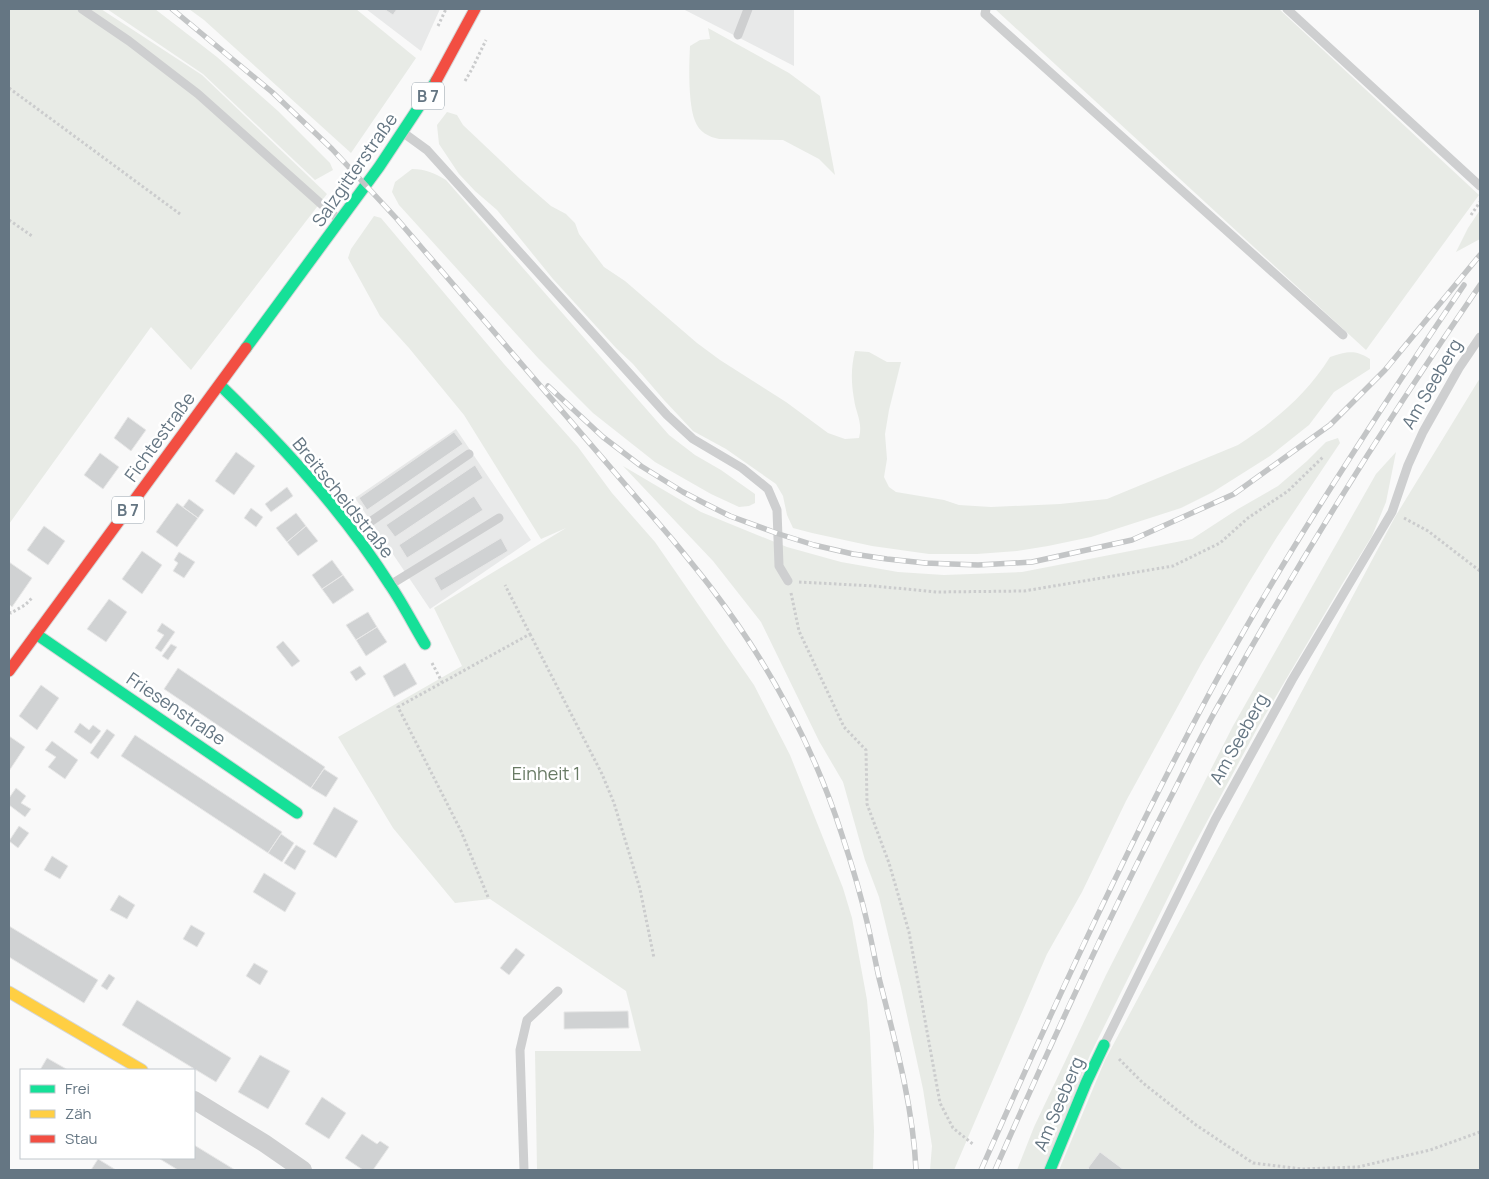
<svg xmlns="http://www.w3.org/2000/svg" width="1489" height="1179" font-family="Manrope,sans-serif">
  <style>
    .built { fill: #e8e9e9 }
    .green { fill: #e8ebe6 }
    .building { fill: #d0d2d3; stroke: #e8e8e8 }
    .lines { fill: none; stroke-linecap: round; stroke-linejoin: round }
    .fast-casing { stroke: #d5d6d7; stroke-width: 13 }
    .slow-casing { stroke: #d5d6d7; stroke-width: 13 }
    .jam-casing { stroke: #d5d6d7; stroke-width: 13 }
    .path { stroke: #cbcccd; stroke-width: 3; stroke-dasharray: 2.5 2.5; stroke-linecap: butt }
    .lane { stroke: #cecfd0; stroke-width: 9 }
    .street { stroke: #cecfd0; stroke-width: 18 }
    .fast { stroke: #16e098; stroke-width: 11 }
    .slow { stroke: #ffcf43; stroke-width: 11 }
    .jam { stroke: #f24e42; stroke-width: 11 }
    .rail-casing { stroke: #c3c5c6; stroke-width: 5.5 }
    .rail { stroke: #fff; stroke-width: 4; stroke-dasharray: 11; stroke-linecap: butt }
    .labels { text-anchor: middle; stroke-width: 5; stroke-linejoin: round; paint-order: stroke }
    .shield { fill: #fff; stroke: #939fa8; stroke-width: 1 }
    .shield-label { font-size: 16px; font-weight: bold; fill: #657683 }
    .street-label { font-size: 18px; fill: #657683; stroke: #fff }
    .park-label { font-size: 18px; fill: #687a64; stroke: #fff }
  </style>
  <rect width="100%" height="100%" fill="#f9f9f9"/>
  <path class="built" d="M 366,9 L 440,9 L 421,51 Z
    M 683,9 L 794,9 L 794,66 Z
    M 456,429 L 531,540 L 430,609 L 355,498 Z"/>
  <path class="green" d="M 9,9 L 101,9 L 202,75 L 327,194 L 191,370 L 151,327 L 9,524 Z
    M 107,9 L 155,9 L 217,57 L 278,111 L 330,163 L 333,170 L 315,180 L 203,74 Z
    M 189,9 L 356,9 L 416,58 L 351,153 L 204,20 Z
    M 995,9 L 1279,9 L 1479,195 L 1366,350 Z
    M 708,28 L 789,73 L 820,96 L 835,175 L 819,159 L 783,140 L 719,139 C 709,137 699,132 695,121 C 688,103 689,66 690,46 L 700,40 L 710,39 Z
    M 447,112 L 457,115 L 463,125 L 520,179 L 551,206 L 566,214 L 575,223 L 579,234 L 604,267 L 625,281 L 697,343 L 720,360 L 786,402 L 828,433 L 845,439 L 859,438 C 863,422 856,414 854,399 C 851,382 851,367 855,351 L 869,352 L 887,362 L 901,362 L 889,410 L 885,434 L 887,459 L 884,477 L 889,487 L 896,492 L 944,500 L 959,505 L 991,507 L 1060,504 L 1107,499 L 1238,445 C 1274,422 1307,394 1330,357 C 1347,352 1354,349 1370,359 L 1370,369 L 1334,392 L 1309,425 L 1270,456 L 1213,492 L 1181,508 L 1091,537 L 1048,546 L 1017,551 L 977,554 L 929,554 L 872,546 L 812,533 L 793,528 L 787,515 L 783,496 L 776,484 L 726,449 L 693,431 L 664,400 L 633,364 L 616,348 L 553,279 L 497,210 L 475,191 L 459,174 L 439,144 L 437,125 Z
    M 412,169 C 426,169 434,173 446,180 L 669,435 L 695,455 L 721,470 L 755,494 L 755,503 L 749,506 L 739,507 L 711,494 L 655,462 L 593,413 L 538,358 L 399,205 L 392,192 L 395,182 Z
    M 1480,210 L 1480,239 L 1456,252 L 1468,228 Z
    M 374,216 L 381,218 L 504,364 L 578,447 L 612,493 L 655,542 L 754,685 L 790,755 L 843,888 L 852,918 L 867,1000 L 870,1034 L 874,1131 L 873,1170 L 537,1170 L 535,1051 L 641,1051 L 626,991 L 490,899 L 455,903 L 393,828 L 338,737 L 462,666 L 434,608 L 566,528 L 541,539 L 464,415 L 409,348 L 380,316 L 348,258 L 351,249 Z
    M 1480,378 L 1480,1170 L 1059,1170 L 1105,1060 L 1395,517 Z
    M 1338,438 L 1340,443 L 1277,537 L 1248,584 L 1201,664 L 1126,801 L 1082,892 L 1047,954 L 954,1170 L 930,1170 L 932,1146 L 923,1089 L 901,988 L 879,897 L 865,860 L 843,782 L 819,741 L 761,622 L 713,561 L 623,466 L 701,512 L 787,547 L 841,562 L 898,572 L 944,575 L 1022,572 L 1192,539 L 1238,509 L 1278,486 L 1307,461 L 1326,442 Z
    M 1396,452 L 1386,502 L 1372,536 L 1341,586 L 1258,727 L 1191,851 L 1090,1055 L 1044,1170 L 1017,1170 L 1034,1127 L 1106,975 L 1233,726 L 1376,474 Z"/>
  <path class="building" d="M 384,9 L 397,9 L 393,15 Z
    M 128,417 L 146,430 L 131,451 L 114,438 Z
    M 454,432 L 463,444 L 367,510 L 359,498 Z
    M 236,452 L 255,466 L 234,495 L 215,481 Z
    M 100,453 L 119,467 L 103,489 L 84,475 Z
    M 475,465 L 483,478 L 395,537 L 386,525 Z
    M 287,487 L 293,496 L 271,512 L 265,504 Z
    M 474,496 L 483,510 L 407,558 L 399,545 Z
    M 189,499 L 204,510 L 198,518 L 183,507 Z
    M 177,503 L 198,518 L 177,547 L 156,532 Z
    M 251,508 L 263,517 L 256,527 L 244,518 Z
    M 296,513 L 306,526 L 287,542 L 276,528 Z
    M 44,526 L 65,541 L 48,565 L 27,550 Z
    M 306,526 L 318,541 L 298,556 L 287,542 Z
    M 501,538 L 508,551 L 441,591 L 434,578 Z
    M 142,551 L 162,565 L 142,594 L 122,579 Z
    M 179,552 L 195,562 L 184,578 L 173,571 L 178,563 L 174,560 Z
    M 332,560 L 343,575 L 322,589 L 312,575 Z
    M 9,562 L 32,578 L 12,607 L 9,604 Z
    M 343,575 L 354,590 L 333,604 L 322,589 Z
    M 109,599 L 127,612 L 106,642 L 87,629 Z
    M 368,612 L 377,627 L 356,640 L 346,625 Z
    M 162,623 L 175,632 L 161,652 L 155,648 L 164,635 L 157,631 Z
    M 377,627 L 387,642 L 366,656 L 356,640 Z
    M 283,641 L 300,661 L 292,667 L 276,647 Z
    M 171,644 L 177,647 L 168,660 L 162,656 Z
    M 405,663 L 417,684 L 394,697 L 383,676 Z
    M 360,666 L 366,674 L 356,681 L 350,672 Z
    M 178,668 L 325,767 L 311,788 L 164,689 Z
    M 41,685 L 59,698 L 37,730 L 19,716 Z
    M 80,723 L 89,730 L 93,725 L 101,731 L 91,744 L 74,732 Z
    M 107,729 L 115,735 L 98,759 L 90,753 Z
    M 135,735 L 282,832 L 268,853 L 121,756 Z
    M 9,736 L 25,747 L 9,771 Z
    M 52,741 L 78,760 L 65,779 L 48,767 L 56,757 L 45,750 Z
    M 324,769 L 338,778 L 326,797 L 311,788 Z
    M 16,788 L 26,796 L 21,803 L 31,809 L 25,817 L 9,805 L 9,798 Z
    M 334,807 L 358,821 L 336,858 L 313,844 Z
    M 19,826 L 29,833 L 18,848 L 9,841 Z
    M 281,834 L 294,843 L 282,862 L 268,853 Z
    M 296,845 L 306,851 L 295,870 L 284,863 Z
    M 52,856 L 68,866 L 60,879 L 44,870 Z
    M 264,873 L 296,893 L 285,912 L 253,892 Z
    M 119,895 L 135,905 L 127,919 L 110,910 Z
    M 191,925 L 205,933 L 197,947 L 183,939 Z
    M 9,926 L 98,980 L 84,1003 L 9,957 Z
    M 516,948 L 525,955 L 509,975 L 500,968 Z
    M 254,963 L 268,971 L 260,985 L 246,976 Z
    M 109,974 L 115,978 L 107,990 L 101,986 Z
    M 137,1000 L 231,1058 L 216,1082 L 122,1025 Z
    M 628,1011 L 629,1028 L 564,1029 L 564,1012 Z
    M 260,1055 L 290,1071 L 268,1109 L 238,1092 Z
    M 47,1058 L 68,1070 L 40,1070 Z
    M 322,1097 L 346,1113 L 329,1139 L 305,1124 Z
    M 362,1134 L 377,1144 L 380,1141 L 389,1147 L 373,1170 L 363,1170 L 345,1158 Z
    M 194,1145 L 199,1148 L 235,1170 L 178,1170 L 160,1159 L 161,1158 L 194,1158 Z
    M 1100,1152 L 1124,1170 L 1090,1170 L 1088,1168 Z
    M 98,1159 L 116,1170 L 91,1170 Z"/>
  <g class="lines">
    <g class="fast-casing">
      <path id="fast" d="M 246,348 L 379,167 L 436,81
        M 220,385 C 283,446 343,511 390,585 C 403,604 413,624 425,644
        M 36,634 L 297,813
        M 1050,1170 L 1086,1083 L 1104,1045"/>
    </g>
    <g class="slow-casing">
      <path id="slow" d="M 9,992 L 142,1070"/>
    </g>
    <g class="jam-casing">
      <path id="jam" d="M 436,81 L 475,9
        M 9,671 L 246,348"/>
    </g>
    <path class="path" d="M 438,26 L 446,9
      M 465,81 L 472,69 L 486,40
      M 9,88 L 180,214
      M 1471,215 L 1480,202
      M 9,220 L 32,236
      M 1404,518 L 1428,531 L 1480,571
      M 799,582 L 874,586 L 937,592 L 1024,591 L 1173,566 L 1220,543 L 1248,518 L 1288,491 L 1324,456
      M 791,593 L 799,631 L 844,727 L 866,750 L 867,804 L 889,863 L 909,932 L 940,1103 L 953,1128 L 974,1145
      M 9,612 L 11,613 L 25,605 L 32,598
      M 530,634 L 602,774 L 614,803 L 640,889 L 654,958
      M 432,663 L 442,682
      M 488,897 L 461,831 L 398,707 L 530,634 L 505,585
      M 1119,1059 L 1143,1083 L 1196,1125 L 1253,1163 L 1302,1169 L 1358,1167 L 1430,1150 L 1480,1132"/>
    <path class="lane" d="M 82,9 L 129,41 L 198,94 L 338,219
      M 986,9 L 985,14 L 1343,335
      M 1287,9 L 1480,186
      M 738,35 L 748,9
      M 405,134 L 427,150 L 667,415 L 693,439 L 742,468 L 768,489 L 777,510 L 779,566 L 788,581
      M 354,533 L 469,454
      M 390,585 L 499,518
      M 1104,1045 L 1215,820 L 1292,680 L 1392,512 L 1408,465 L 1423,432 L 1459,368 L 1480,337
      M 524,1170 L 520,1050 L 527,1020 L 558,991"/>
    <path class="street" d="M 194,1100 L 264,1143 L 303,1170"/>
    <use href="#fast" class="fast"/>
    <use href="#slow" class="slow"/>
    <use href="#jam" class="jam"/>
    <g class="rail-casing">
      <path id="rail" d="M 172,9 L 272,92 L 332,149 L 397,219 L 672,539 C 685,555 699,572 712,589 C 768,663 814,747 842,835 C 852,865 861,895 868,926 C 872,943 875,960 879,978 C 895,1041 913,1105 916,1170
        M 548,386 L 603,437 L 641,466 L 683,492 L 706,504 L 730,516 L 779,534 L 814,545 L 853,554 L 887,559 L 925,563 L 978,565 L 1032,562 L 1132,540 L 1234,494 L 1330,425 L 1385,370 L 1480,255
        M 981,1170 C 1052,1009 1126,849 1209,694 C 1254,610 1304,529 1355,450 C 1391,394 1427,339 1464,285
        M 995,1170 C 1052,1041 1110,914 1175,789 C 1190,759 1205,728 1222,699 C 1301,557 1388,419 1480,285"/>
    </g>
    <use href="#rail" class="rail"/>
  </g>
  <g class="labels">
    <g class="shield">
      <rect x="412" y="82.5" width="32" height="27" rx="4"/>
      <rect x="112" y="496.5" width="32" height="27" rx="4"/>
    </g>
    <g class="shield-label">
      <text x="428" y="102">B 7</text>
      <text x="128" y="516">B 7</text>
    </g>
    <g class="street-label">
      <text transform="translate(355 170) rotate(-55)" y="6">Salzgitterstraße</text>
      <text transform="translate(1432 384) rotate(-60)" y="6">Am Seeberg</text>
      <text transform="translate(160 437) rotate(-54)" y="6">Fichtestraße</text>
      <text transform="translate(343 498) rotate(51)" y="6">Breitscheidstraße</text>
      <text transform="translate(176 709) rotate(34)" y="6">Friesenstraße</text>
      <text transform="translate(1239 739) rotate(-61)" y="6">Am Seeberg</text>
      <text transform="translate(1059 1104) rotate(-67)" y="6">Am Seeberg</text>
    </g>
    <g class="park-label">
      <text x="546" y="780">Einheit 1</text>
    </g>
  </g>
  <rect width="1489" height="1179" fill="none" stroke="#657683" stroke-width="20"/>
  <rect x="20" y="1069" width="175" height="90" fill="#ffffff" stroke="#c1c8cd"/>
  <rect x="30" y="1085" width="25" height="8" fill="#16e098" stroke="#c1c8cd"/>
  <text x="65" y="1094" font-size="15" fill="#657683">Frei</text>
  <rect x="30" y="1110" width="25" height="8" fill="#ffcf43" stroke="#c1c8cd"/>
  <text x="65" y="1119" font-size="15" fill="#657683">Zäh</text>
  <rect x="30" y="1135" width="25" height="8" fill="#f24e42" stroke="#c1c8cd"/>
  <text x="65" y="1144" font-size="15" fill="#657683">Stau</text>
</svg>
